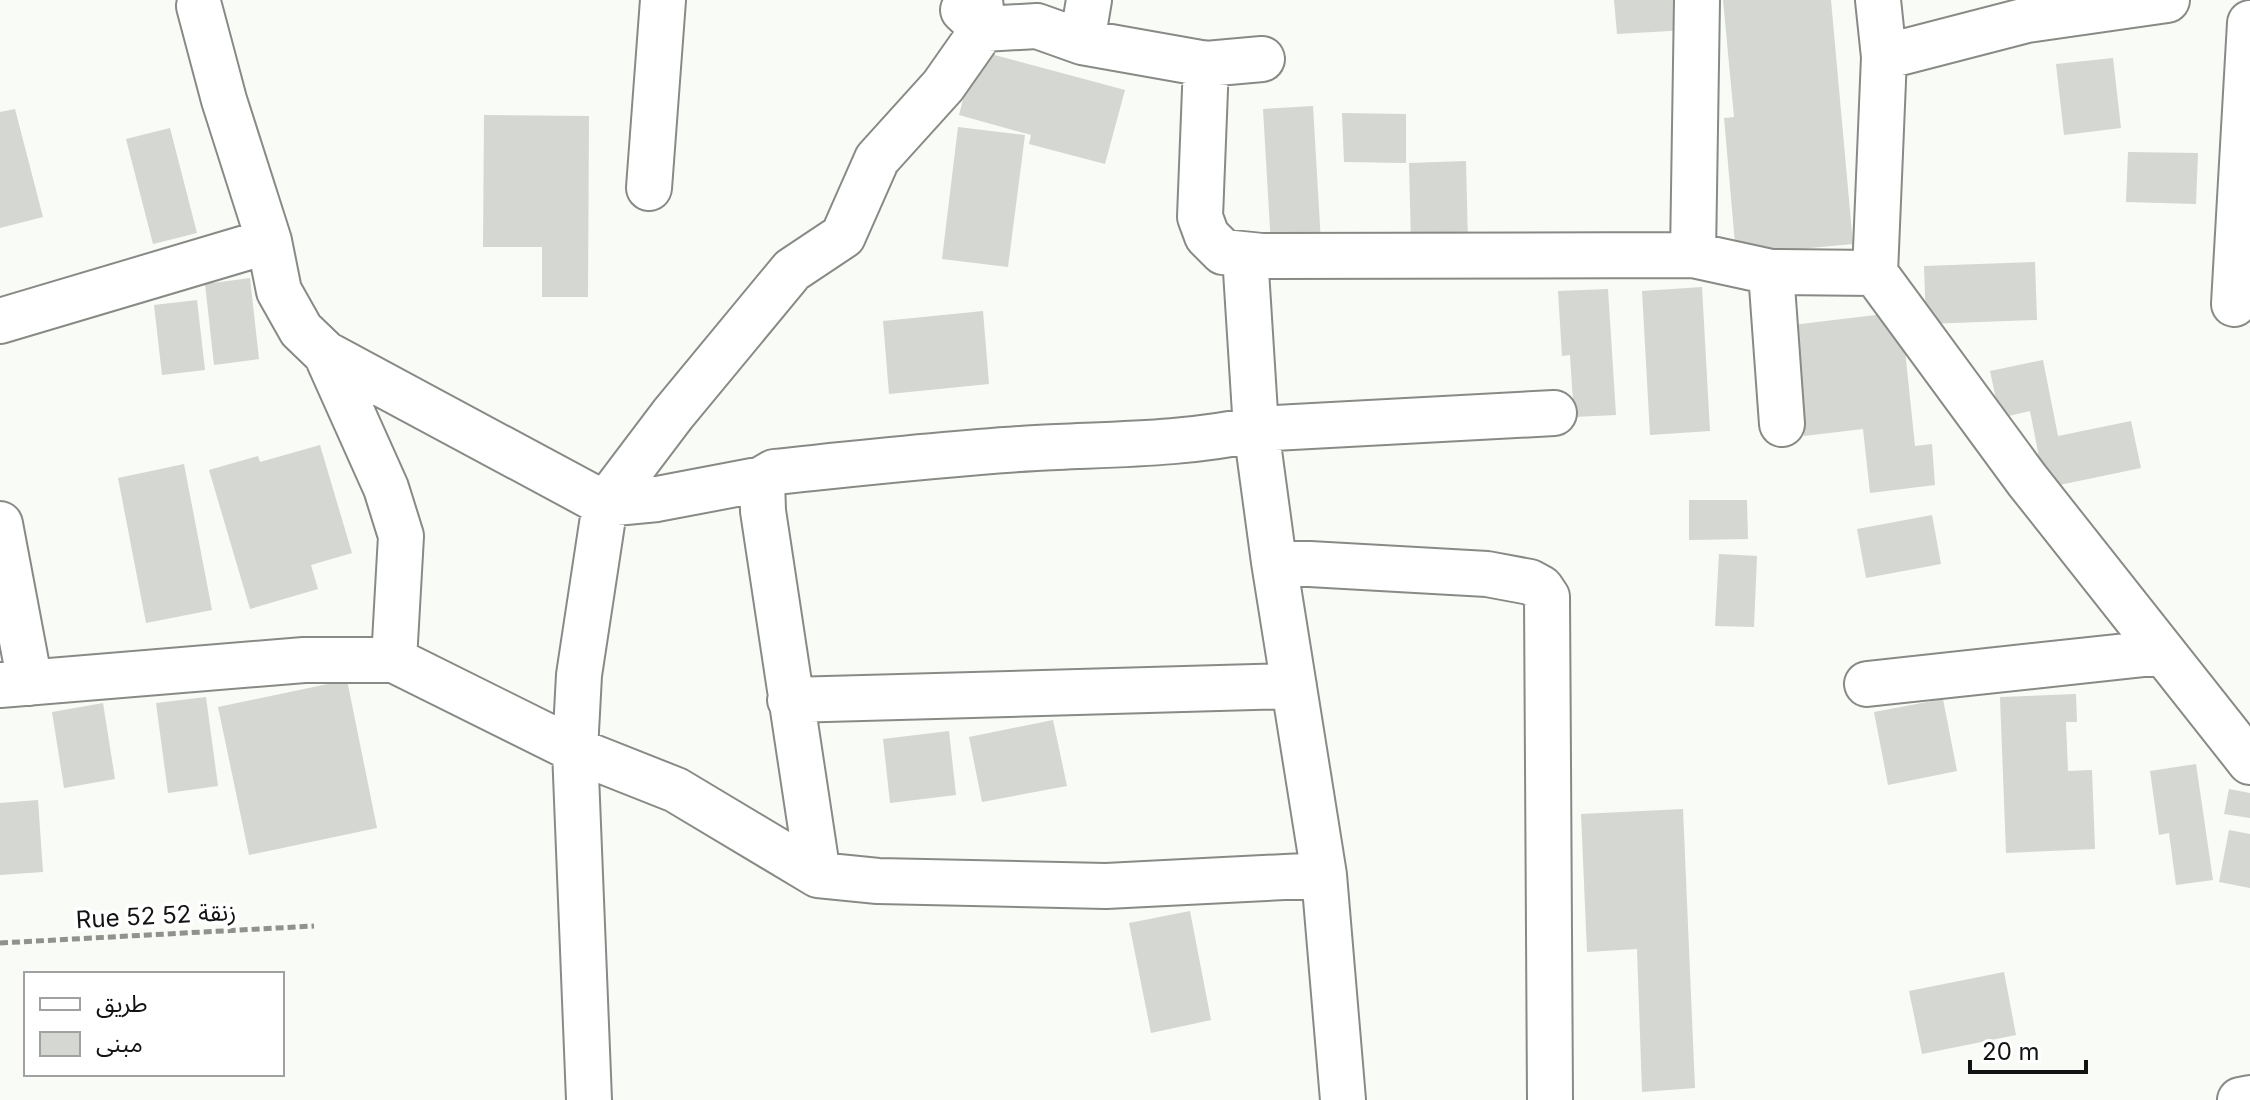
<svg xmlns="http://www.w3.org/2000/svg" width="2250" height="1100" font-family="Inter,'Noto Sans Arabic',sans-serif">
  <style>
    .building { fill: #d4d7d2 }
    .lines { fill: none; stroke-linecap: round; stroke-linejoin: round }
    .minor-casing { stroke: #888a86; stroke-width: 48 }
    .path { stroke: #90928f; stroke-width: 5; stroke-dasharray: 8 4; stroke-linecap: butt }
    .minor { stroke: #fff; stroke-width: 44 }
    .labels { text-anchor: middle; stroke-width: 7; stroke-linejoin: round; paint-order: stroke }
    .street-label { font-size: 24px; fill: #121312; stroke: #fff }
  </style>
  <rect width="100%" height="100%" fill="#f8fbf6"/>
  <path class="building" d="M 1614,0 L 1686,0 L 1688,30 L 1617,34 Z
    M 1723,0 L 1831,0 L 1853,244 L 1736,255 L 1724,118 L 1734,117 Z
    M 976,50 L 1125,90 L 1105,164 L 1029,144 L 1031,135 L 959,115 Z
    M 2113,58 L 2121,128 L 2064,135 L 2056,64 Z
    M 1313,106 L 1321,243 L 1271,246 L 1263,109 Z
    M 15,109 L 43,217 L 0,228 L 0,112 Z
    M 1342,113 L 1406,114 L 1406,163 L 1344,162 Z
    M 484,115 L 589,116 L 588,297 L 542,297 L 542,247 L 483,247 Z
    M 958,127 L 1025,135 L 1008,267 L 942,259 Z
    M 170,128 L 197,233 L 153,244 L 126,139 Z
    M 2128,152 L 2198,153 L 2196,204 L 2126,202 Z
    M 1466,161 L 1468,243 L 1411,245 L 1409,163 Z
    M 2035,262 L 2037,320 L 1926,324 L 1924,266 Z
    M 250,278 L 259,359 L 214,365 L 205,284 Z
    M 1702,287 L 1710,431 L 1650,435 L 1642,291 Z
    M 1608,289 L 1616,415 L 1574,417 L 1570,355 L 1562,356 L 1558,291 Z
    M 197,300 L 205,370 L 162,375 L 154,305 Z
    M 983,311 L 989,384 L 889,394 L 883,321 Z
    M 1901,312 L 1915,446 L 1932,444 L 1935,485 L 1870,493 L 1863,429 L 1804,436 L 1792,325 Z
    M 2043,360 L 2058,436 L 2131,421 L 2141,468 L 2045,488 L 2030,411 L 2000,418 L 1990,371 Z
    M 320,445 L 352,553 L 311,565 L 318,589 L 250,609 L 209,470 L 258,456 L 260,462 Z
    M 184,464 L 212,610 L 146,623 L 118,478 Z
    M 1689,500 L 1747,500 L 1748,539 L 1689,540 Z
    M 1932,515 L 1941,564 L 1866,578 L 1857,529 Z
    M 1719,554 L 1757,556 L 1754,627 L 1715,626 Z
    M 347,680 L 377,828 L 249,855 L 218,707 Z
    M 2076,694 L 2077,722 L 2066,722 L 2068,771 L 2092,770 L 2095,849 L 2006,853 L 2000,697 Z
    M 206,697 L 218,786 L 168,793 L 156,703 Z
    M 1943,699 L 1957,771 L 1888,785 L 1874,712 Z
    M 103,703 L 115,779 L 64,788 L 52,712 Z
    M 1053,720 L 1067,786 L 982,802 L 969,737 Z
    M 949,731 L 956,795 L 890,803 L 883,739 Z
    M 2196,764 L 2213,880 L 2176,885 L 2169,833 L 2159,835 L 2150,771 Z
    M 2229,789 L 2250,793 L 2250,818 L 2224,814 Z
    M 38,800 L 43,872 L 0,875 L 0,803 Z
    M 1683,809 L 1695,1088 L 1642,1092 L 1637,949 L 1587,952 L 1581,814 Z
    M 2229,830 L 2250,834 L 2250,888 L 2219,882 Z
    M 1190,911 L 1211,1020 L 1151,1033 L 1129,923 Z
    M 2004,972 L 2016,1035 L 1922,1054 L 1909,991 Z"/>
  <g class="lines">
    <g class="minor-casing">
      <path id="minor" d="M 1878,0 L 1884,57 L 1875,273 L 2027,480 L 2250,762
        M 199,6 L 224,100 L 269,241 L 279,291 L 301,330 L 326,354 L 605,504 L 657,499 L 762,479
        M 963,10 L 983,29 L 1037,26 L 1082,42 L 1206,64 L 1200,217 L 1207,236 L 1223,252 L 1262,256 L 1693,255 L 1771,272 L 1875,273
        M 1082,42 L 1089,0
        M 1884,57 L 2027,20 L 2167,0
        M 1206,64 L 1262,59
        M 649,188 L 663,0
        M 1245,255 L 1256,429 L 1274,562 L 1324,875 L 1343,1100
        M 1693,255 L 1697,0
        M 1771,272 L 1782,424
        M 2234,304 L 2250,23
        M 0,321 L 269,241
        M 326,354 L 386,488 L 401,536 L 394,660
        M 0,524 L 30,683
        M 1274,562 L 1487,574 L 1530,582 L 1541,588 L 1547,597 L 1550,1100
        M 1867,684 L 2163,652
        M 0,685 L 304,660 L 394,660 L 575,750 L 676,790 L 818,875 L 878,881 L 1106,886 L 1324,875
        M 790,700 L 1294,686
        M 818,875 L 763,511 L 762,479 L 774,472 C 861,463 949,453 1036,448 C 1110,444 1184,445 1256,429 L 1554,413
        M 589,1100 L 575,750 L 579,675 L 605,504 L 673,414 L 792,270 L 843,236 L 877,159 L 943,86 L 983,29 L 980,0
        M 2240,1100 L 2250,1098"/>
    </g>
    <path class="path" d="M 0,943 L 314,926"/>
    <use href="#minor" class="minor"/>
  </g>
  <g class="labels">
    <g class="street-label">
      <text transform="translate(156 916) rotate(-3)" y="8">Rue 52 زنقة 52</text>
    </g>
  </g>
  <rect x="24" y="972" width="260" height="104" fill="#ffffff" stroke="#a0a1a0" stroke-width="2"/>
  <rect x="40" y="998" width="40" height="12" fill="#ffffff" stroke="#a0a1a0" stroke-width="2"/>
  <text x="96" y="1012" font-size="24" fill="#121312">طريق</text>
  <rect x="40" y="1032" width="40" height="24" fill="#d4d7d2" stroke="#a0a1a0" stroke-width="2"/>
  <text x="96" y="1052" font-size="24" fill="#121312">مبنى</text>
  <path d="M1970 1060v12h116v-12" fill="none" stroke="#121312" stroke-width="4"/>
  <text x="1982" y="1060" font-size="24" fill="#121312" stroke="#ffffff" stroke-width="6" paint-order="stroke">20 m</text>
</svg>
